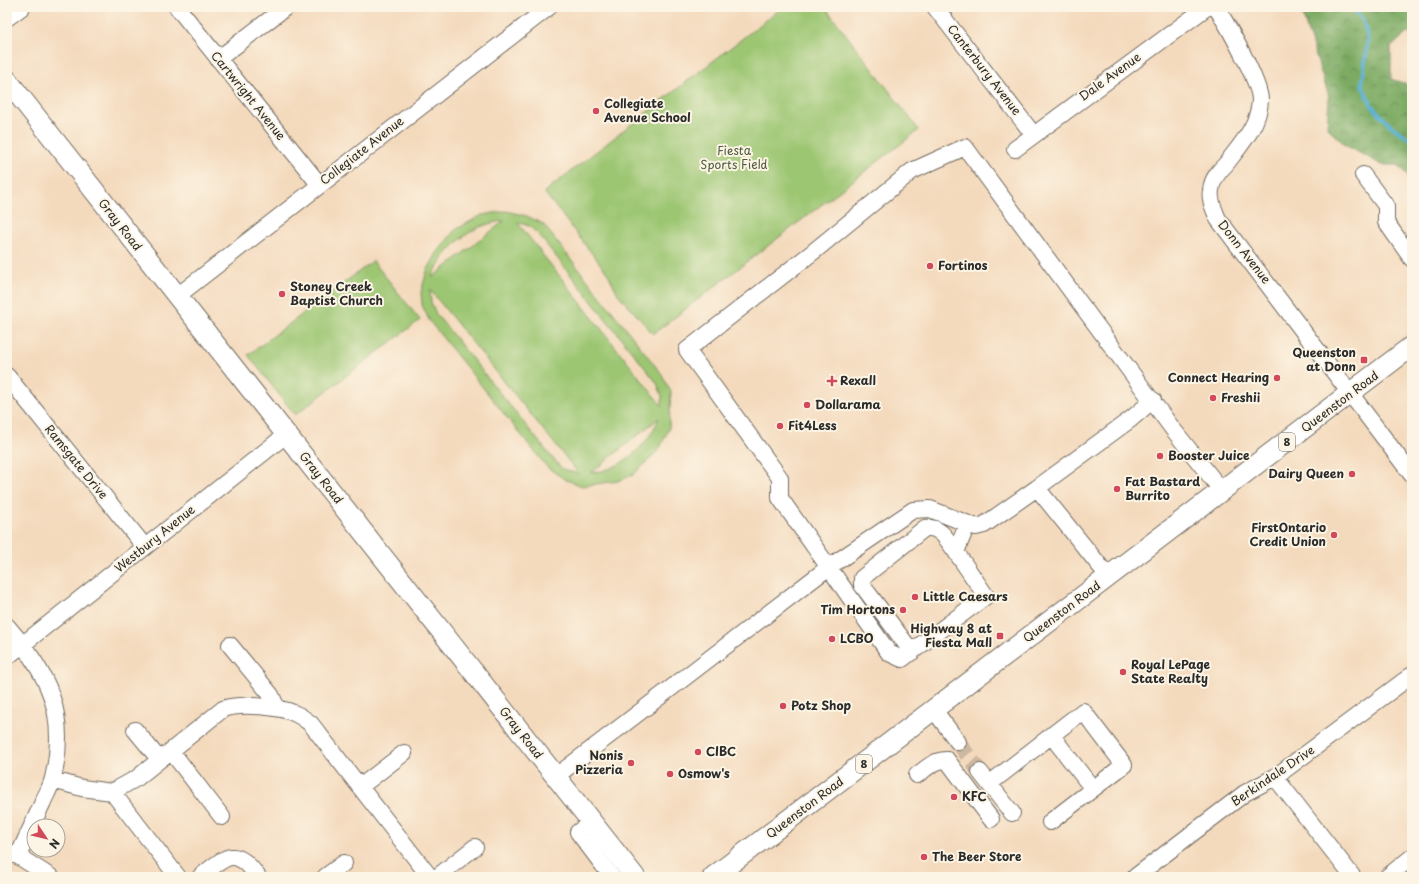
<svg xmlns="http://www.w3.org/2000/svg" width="1419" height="884" font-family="'Playpen Sans',sans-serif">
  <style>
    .green { fill: #9cc672; stroke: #64784e; fill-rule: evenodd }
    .forest { fill: url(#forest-crowns); stroke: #546b48 }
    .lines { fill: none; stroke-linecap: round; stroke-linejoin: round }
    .stream { stroke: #5cb3d9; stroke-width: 3.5 }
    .minor-tunnel { stroke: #ccb7a0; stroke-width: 16; stroke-dasharray: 16 8; stroke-linecap: butt }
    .minor-casing { stroke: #71685e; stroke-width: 18 }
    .major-casing { stroke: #71685e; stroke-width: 22 }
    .minor { stroke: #fff; stroke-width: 16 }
    .major { stroke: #fff; stroke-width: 20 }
    .poi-dot { fill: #d1495b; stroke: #fcf5e5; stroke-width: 1.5 }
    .labels { text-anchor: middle; stroke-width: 4; stroke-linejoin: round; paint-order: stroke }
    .shield { fill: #fcf5e5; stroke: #6a6863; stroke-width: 1 }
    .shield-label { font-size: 11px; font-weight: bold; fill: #2b2b2b }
    .street-label { font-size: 12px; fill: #2b2b2b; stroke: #fcf5e5 }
    .poi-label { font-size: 12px; font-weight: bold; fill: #2b2b2b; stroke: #fcf5e5; text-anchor: start }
    .park-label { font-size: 12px; fill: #4d5a40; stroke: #fcf5e5 }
  </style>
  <defs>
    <pattern id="forest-crowns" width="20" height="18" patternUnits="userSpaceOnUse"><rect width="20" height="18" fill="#7dab64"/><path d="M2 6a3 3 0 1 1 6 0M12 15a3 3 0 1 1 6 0" fill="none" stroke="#678b53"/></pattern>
  </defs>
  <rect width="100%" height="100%" fill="#fcf5e5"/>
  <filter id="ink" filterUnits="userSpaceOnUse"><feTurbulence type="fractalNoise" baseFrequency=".025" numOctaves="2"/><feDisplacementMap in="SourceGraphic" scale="8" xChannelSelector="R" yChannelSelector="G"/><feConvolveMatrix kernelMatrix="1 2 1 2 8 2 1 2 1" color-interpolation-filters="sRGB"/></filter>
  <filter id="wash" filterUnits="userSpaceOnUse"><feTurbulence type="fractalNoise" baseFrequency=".012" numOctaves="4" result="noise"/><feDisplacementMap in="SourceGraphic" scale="16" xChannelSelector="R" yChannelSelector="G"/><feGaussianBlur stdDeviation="0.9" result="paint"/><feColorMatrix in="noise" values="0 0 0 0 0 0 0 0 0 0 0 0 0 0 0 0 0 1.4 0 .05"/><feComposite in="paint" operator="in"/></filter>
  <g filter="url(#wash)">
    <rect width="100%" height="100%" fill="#f4dabd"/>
    <path class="green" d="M 783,7 L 825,7 L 919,130 L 653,334 L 618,294 L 608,274 L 544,192 Z
      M 506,211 L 527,216 L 543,224 L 661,373 L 671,392 L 669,428 L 659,450 L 633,475 L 618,481 L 582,486 L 564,479 L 547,467 L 430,322 L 422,305 L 421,292 L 427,271 L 437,253 L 455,230 L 482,215 ZM 504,221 L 433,277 L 432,277 C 447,247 470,224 504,221 ZM 517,222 L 529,226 L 538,234 L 657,383 L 662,396 L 662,406 ZM 430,290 L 579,474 L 563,469 L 554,460 L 436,314 L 431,302 ZM 659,418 C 647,447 623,469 591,473 Z
      M 373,261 L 420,320 L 295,415 L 248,355 Z"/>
    <path class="forest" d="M 1300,7 L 1412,7 L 1412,32 L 1407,33 L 1391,47 L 1391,79 L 1412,86 L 1412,179 L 1398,165 L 1382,165 L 1345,145 L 1327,127 L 1329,97 Z"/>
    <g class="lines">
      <path class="stream" d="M 1351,7 L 1363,20 L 1368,39 L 1362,85 L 1372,106 L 1390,125 L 1412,141"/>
    </g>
  </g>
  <g filter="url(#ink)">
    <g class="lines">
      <path class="minor-tunnel" d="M 958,742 L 980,772"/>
      <g class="minor-casing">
        <path id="minor" d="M 177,7 L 319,184
          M 935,7 L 1033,134
          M 1216,7 C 1227,24 1260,82 1260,100 C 1259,126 1240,145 1226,164 C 1219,171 1212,179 1211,190 C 1209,200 1214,209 1218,219 L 1412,475
          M 7,18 L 22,7
          M 218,59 L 286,7
          M 1015,149 L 1207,7
          M 1363,175 L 1386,206 L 1386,222 L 1412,259
          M 176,297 L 549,7
          M 7,376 L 145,547
          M 1037,488 L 1131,419 L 1153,400
          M 967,525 L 956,552 L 986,596 L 902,659 L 889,653 L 780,498 L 780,478 L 687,350 L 813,252 L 912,171 L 965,147 L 1172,428 L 1222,491
          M 7,626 C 49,674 68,714 53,778 C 51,787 45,796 42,804 C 34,821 26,839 18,856
          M 230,645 L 271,695 L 277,708
          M 912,652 L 862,585 L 862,578 L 925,528 C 941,526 947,540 956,552
          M 7,657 L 287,434
          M 934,710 L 958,742
          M 135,730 L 159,759
          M 1051,735 L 1093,789
          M 171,751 L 222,817
          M 980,772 L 1012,813
          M 917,775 C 927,768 934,760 947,760 L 991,819
          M 555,777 L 829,567 L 913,510 L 930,509 L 976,527 L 984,525 L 1037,488 L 1108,576
          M 1275,777 L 1353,877
          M 53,780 L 82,788 L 112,792 L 137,778 L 223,709 C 239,703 282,706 298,715 C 302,717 307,721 311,724 L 430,877
          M 989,784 L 1083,711 L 1124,765 L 1050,822
          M 360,787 L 404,753
          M 112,792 L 178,877
          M 592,823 L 578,832 L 612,877
          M 7,853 L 18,856 L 51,877
          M 200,877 C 226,856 235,845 258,877
          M 325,877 L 344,863
          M 437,877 L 475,847
          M 1135,877 L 1245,793 L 1275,777 L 1412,675
          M 1387,877 L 1412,857"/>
      </g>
      <g class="major-casing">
        <path id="major" d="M 7,80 L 635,877
          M 713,877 L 1412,346"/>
      </g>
      <use href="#minor" class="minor"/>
      <use href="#major" class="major"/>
    </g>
  </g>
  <g class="poi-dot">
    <circle cx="596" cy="111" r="4"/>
    <circle cx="930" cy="266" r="4"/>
    <circle cx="282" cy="294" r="4"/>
    <rect x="1360" y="356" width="8" height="8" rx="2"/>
    <circle cx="1277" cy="378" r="4"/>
    <path d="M830 375h4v4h4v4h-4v4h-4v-4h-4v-4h4z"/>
    <circle cx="1213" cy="398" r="4"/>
    <circle cx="807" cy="405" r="4"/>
    <circle cx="780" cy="426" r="4"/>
    <circle cx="1160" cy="456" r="4"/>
    <circle cx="1352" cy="474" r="4"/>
    <circle cx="1117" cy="489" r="4"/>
    <circle cx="1334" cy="535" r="4"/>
    <circle cx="915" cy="597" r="4"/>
    <circle cx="903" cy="610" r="4"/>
    <rect x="996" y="632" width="8" height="8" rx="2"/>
    <circle cx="832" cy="639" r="4"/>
    <circle cx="1123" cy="672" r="4"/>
    <circle cx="783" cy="706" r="4"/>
    <circle cx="698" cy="752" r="4"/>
    <circle cx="631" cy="763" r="4"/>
    <circle cx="670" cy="774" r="4"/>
    <circle cx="954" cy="797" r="4"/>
    <circle cx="924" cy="857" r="4"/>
  </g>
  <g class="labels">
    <g class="shield">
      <rect x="1279" y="433" width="16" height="18" rx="3"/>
      <rect x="856" y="755" width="16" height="18" rx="3"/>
    </g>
    <g class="shield-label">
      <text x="1287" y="446">8</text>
      <text x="864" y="768">8</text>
    </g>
    <g class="street-label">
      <text transform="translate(984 70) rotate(52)" y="4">Canterbury Avenue</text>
      <text transform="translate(1110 77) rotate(-36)" y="4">Dale Avenue</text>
      <text transform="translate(248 96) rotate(51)" y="4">Cartwright Avenue</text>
      <text transform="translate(362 151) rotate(-38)" y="4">Collegiate Avenue</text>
      <text transform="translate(120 225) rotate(52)" y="4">Gray Road</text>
      <text transform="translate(1244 252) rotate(52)" y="4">Donn Avenue</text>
      <text transform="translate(1340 402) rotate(-37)" y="4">Queenston Road</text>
      <text transform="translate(76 462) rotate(51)" y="4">Ramsgate Drive</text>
      <text transform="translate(321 478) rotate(52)" y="4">Gray Road</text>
      <text transform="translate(155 539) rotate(-39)" y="4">Westbury Avenue</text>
      <text transform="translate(1062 612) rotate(-37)" y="4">Queenston Road</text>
      <text transform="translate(521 733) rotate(52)" y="4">Gray Road</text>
      <text transform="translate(1273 776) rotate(-34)" y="4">Berkindale Drive</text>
      <text transform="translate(805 808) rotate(-37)" y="4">Queenston Road</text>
    </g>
    <g class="poi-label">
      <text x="604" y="108">Collegiate<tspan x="604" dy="14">Avenue School</tspan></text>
      <text x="938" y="270">Fortinos</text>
      <text x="290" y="291">Stoney Creek<tspan x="290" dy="14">Baptist Church</tspan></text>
      <text x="1356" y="357" text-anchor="end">Queenston<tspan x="1356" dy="14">at Donn</tspan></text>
      <text x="1269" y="382" text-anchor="end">Connect Hearing</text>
      <text x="840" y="385">Rexall</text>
      <text x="1221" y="402">Freshii</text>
      <text x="815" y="409">Dollarama</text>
      <text x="788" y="430">Fit4Less</text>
      <text x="1168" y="460">Booster Juice</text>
      <text x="1344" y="478" text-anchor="end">Dairy Queen</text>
      <text x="1125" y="486">Fat Bastard<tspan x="1125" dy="14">Burrito</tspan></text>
      <text x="1326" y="532" text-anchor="end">FirstOntario<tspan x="1326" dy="14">Credit Union</tspan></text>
      <text x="923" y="601">Little Caesars</text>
      <text x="895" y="614" text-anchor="end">Tim Hortons</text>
      <text x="992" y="633" text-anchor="end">Highway 8 at<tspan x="992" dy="14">Fiesta Mall</tspan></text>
      <text x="840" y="643">LCBO</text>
      <text x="1131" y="669">Royal LePage<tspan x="1131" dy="14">State Realty</tspan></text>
      <text x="791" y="710">Potz Shop</text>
      <text x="706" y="756">CIBC</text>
      <text x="623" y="760" text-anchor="end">Nonis<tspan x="623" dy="14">Pizzeria</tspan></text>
      <text x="678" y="778">Osmow's</text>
      <text x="962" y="801">KFC</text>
      <text x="932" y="861">The Beer Store</text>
    </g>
    <g class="park-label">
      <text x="734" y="155">Fiesta<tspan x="734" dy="14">Sports Field</tspan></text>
    </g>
  </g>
  <rect width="1419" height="884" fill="none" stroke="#fcf5e5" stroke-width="24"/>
  <g transform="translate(46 838) rotate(125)"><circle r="19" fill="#fcf5e5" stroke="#a8a49b"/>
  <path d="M0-3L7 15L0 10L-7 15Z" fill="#d1495b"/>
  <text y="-6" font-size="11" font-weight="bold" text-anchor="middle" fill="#2b2b2b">N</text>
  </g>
</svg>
